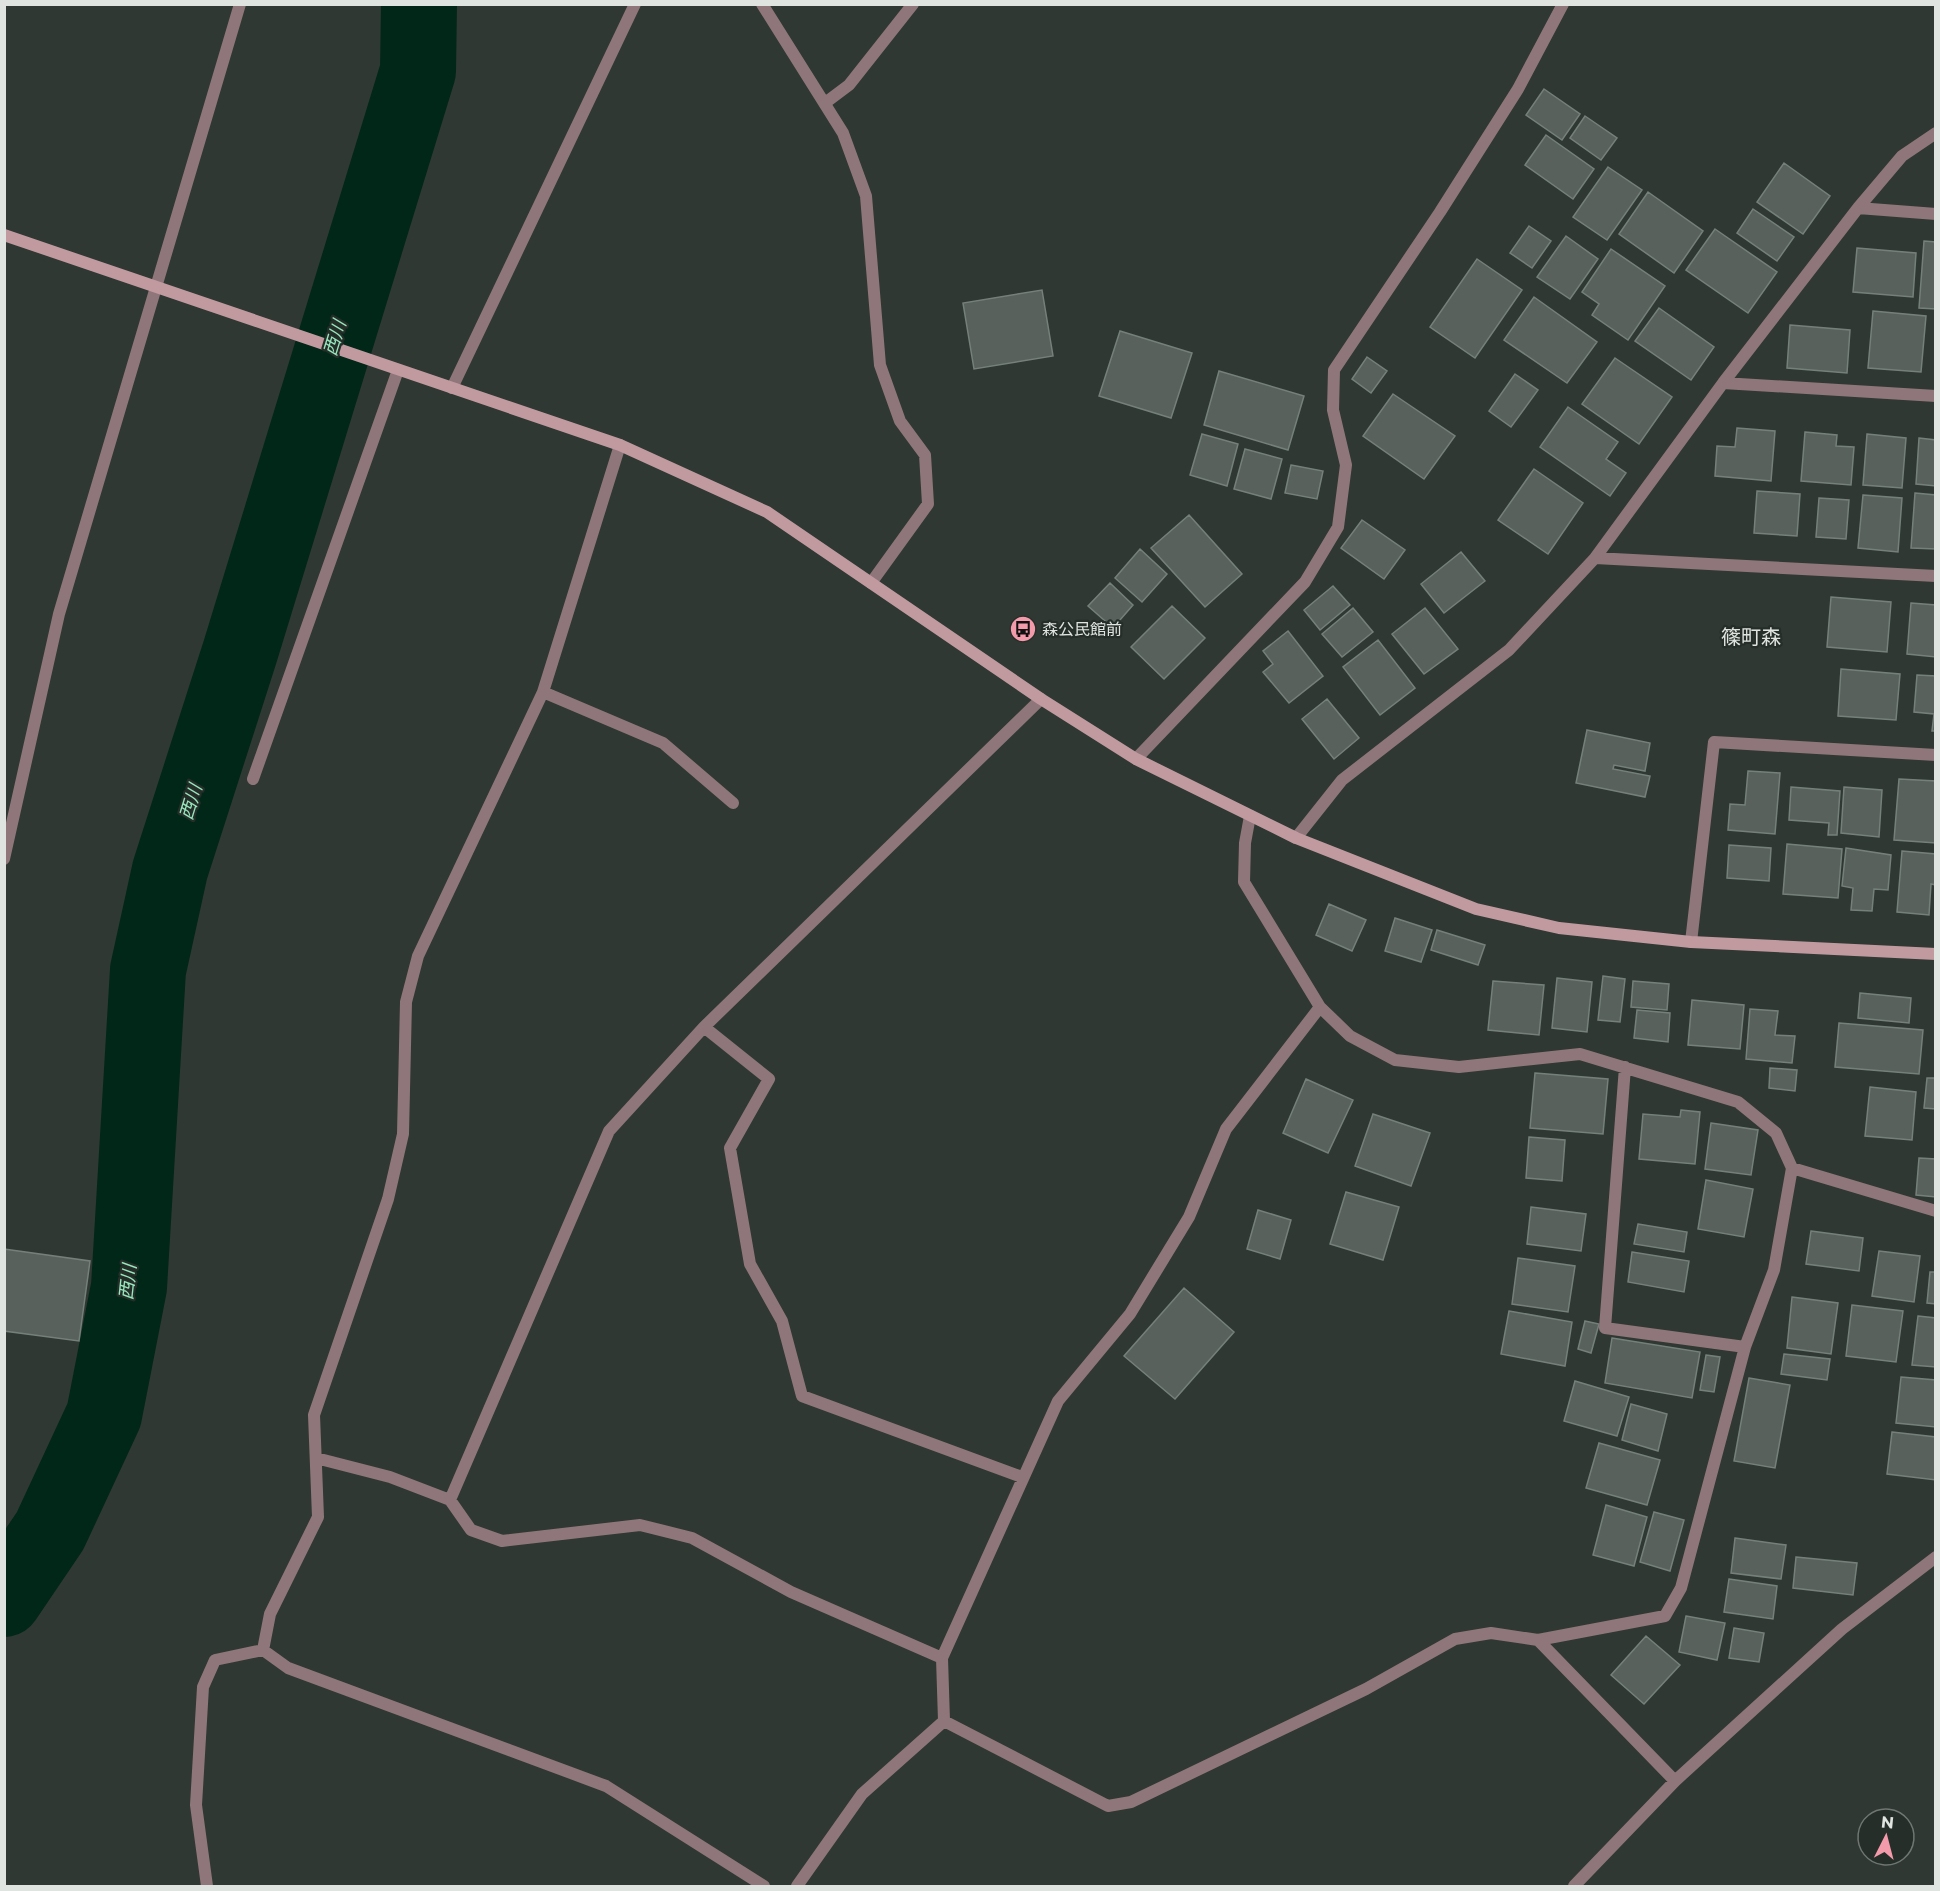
<svg xmlns="http://www.w3.org/2000/svg" width="1940" height="1891" font-family="Montserrat,'Noto Sans JP',sans-serif">
  <style>
    .lines { fill: none; stroke-linecap: round; stroke-linejoin: round }
    .river { stroke: #002717; stroke-width: 76 }
    .building { fill: #58615c; stroke: #76807a; stroke-width: 1.5 }
    .street { stroke: #8f767a; stroke-width: 12 }
    .secondary { stroke: #c19aa0; stroke-width: 12 }
    .labels { text-anchor: middle; stroke-width: 4.5; stroke-linejoin: round; paint-order: stroke }
    .poi-label { font-size: 16px; fill: #dfe4e1; stroke: #262e29; text-anchor: start }
    .water-label { font-size: 18px; font-style: italic; fill: #97e8be; stroke: #262e29 }
    .quarter-label { font-size: 20px; fill: #dfe4e1; stroke: #262e29 }
  </style>
  <rect width="100%" height="100%" fill="#2f3833"/>
  <g class="lines">
    <path class="river" d="M 4,1599 L 50,1531 L 104,1415 L 129,1287 L 148,970 L 170,870 L 240,652 L 418,71 L 419,4"/>
  </g>
  <path class="building" d="M 1544,89 L 1580,114 L 1562,140 L 1526,115 Z
    M 1585,116 L 1617,138 L 1601,160 L 1570,138 Z
    M 1546,135 L 1594,169 L 1573,199 L 1525,165 Z
    M 1784,163 L 1830,196 L 1803,234 L 1757,202 Z
    M 1608,167 L 1642,190 L 1607,240 L 1573,217 Z
    M 1648,192 L 1703,231 L 1674,273 L 1619,234 Z
    M 1753,209 L 1794,237 L 1777,261 L 1737,233 Z
    M 1529,226 L 1551,241 L 1532,268 L 1510,253 Z
    M 1715,229 L 1777,272 L 1748,313 L 1686,270 Z
    M 1566,236 L 1598,259 L 1570,299 L 1537,277 Z
    M 1924,241 L 1936,242 L 1936,309 L 1919,308 Z
    M 1857,248 L 1916,253 L 1913,297 L 1853,292 Z
    M 1611,249 L 1665,286 L 1628,340 L 1592,315 L 1599,304 L 1582,292 Z
    M 1477,259 L 1522,290 L 1475,358 L 1430,327 Z
    M 1042,290 L 1053,356 L 974,369 L 963,303 Z
    M 1534,297 L 1597,342 L 1567,383 L 1504,340 Z
    M 1659,308 L 1714,347 L 1691,380 L 1635,341 Z
    M 1873,311 L 1926,316 L 1921,372 L 1868,368 Z
    M 1790,325 L 1850,330 L 1847,373 L 1787,368 Z
    M 1120,331 L 1192,353 L 1171,418 L 1099,396 Z
    M 1367,357 L 1387,371 L 1371,393 L 1352,379 Z
    M 1615,358 L 1672,397 L 1639,444 L 1582,404 Z
    M 1219,371 L 1304,396 L 1288,450 L 1204,425 Z
    M 1515,374 L 1538,390 L 1511,427 L 1489,411 Z
    M 1393,394 L 1455,436 L 1424,479 L 1363,436 Z
    M 1568,407 L 1618,442 L 1606,459 L 1626,473 L 1610,496 L 1540,447 Z
    M 1737,428 L 1775,431 L 1771,481 L 1715,476 L 1717,446 L 1735,447 Z
    M 1805,432 L 1837,435 L 1836,446 L 1854,447 L 1851,485 L 1801,481 Z
    M 1202,434 L 1238,444 L 1227,486 L 1190,475 Z
    M 1867,434 L 1906,438 L 1902,488 L 1863,485 Z
    M 1919,438 L 1936,440 L 1936,486 L 1916,484 Z
    M 1245,449 L 1282,459 L 1271,499 L 1234,489 Z
    M 1291,465 L 1323,471 L 1317,499 L 1285,493 Z
    M 1534,469 L 1583,503 L 1548,554 L 1498,520 Z
    M 1757,491 L 1800,494 L 1797,536 L 1754,533 Z
    M 1915,493 L 1936,495 L 1936,549 L 1911,548 Z
    M 1863,495 L 1902,498 L 1898,552 L 1858,548 Z
    M 1819,498 L 1849,500 L 1846,539 L 1816,537 Z
    M 1189,515 L 1242,574 L 1205,607 L 1151,548 Z
    M 1362,520 L 1405,550 L 1384,579 L 1341,548 Z
    M 1140,549 L 1167,574 L 1142,602 L 1115,578 Z
    M 1461,552 L 1485,581 L 1444,613 L 1421,584 Z
    M 1110,583 L 1133,605 L 1113,628 L 1088,606 Z
    M 1333,586 L 1350,605 L 1320,630 L 1304,610 Z
    M 1831,597 L 1891,602 L 1887,652 L 1827,647 Z
    M 1911,603 L 1936,605 L 1936,657 L 1907,654 Z
    M 1172,606 L 1205,638 L 1164,679 L 1131,647 Z
    M 1353,608 L 1373,632 L 1342,657 L 1322,634 Z
    M 1425,608 L 1458,649 L 1424,674 L 1392,634 Z
    M 1288,631 L 1323,676 L 1289,703 L 1263,672 L 1273,664 L 1263,651 Z
    M 1378,640 L 1415,688 L 1380,715 L 1343,667 Z
    M 1841,669 L 1900,674 L 1896,720 L 1838,716 Z
    M 1917,675 L 1936,676 L 1936,731 L 1932,731 L 1934,714 L 1914,712 Z
    M 1327,699 L 1359,738 L 1334,759 L 1302,719 Z
    M 1587,730 L 1650,743 L 1645,771 L 1614,765 L 1613,769 L 1650,776 L 1645,797 L 1576,783 Z
    M 1748,771 L 1780,773 L 1775,834 L 1728,830 L 1730,804 L 1745,805 Z
    M 1899,779 L 1936,781 L 1936,843 L 1894,840 Z
    M 1791,787 L 1840,791 L 1837,835 L 1828,835 L 1829,823 L 1789,820 Z
    M 1844,787 L 1882,790 L 1879,837 L 1841,833 Z
    M 1787,844 L 1842,849 L 1838,898 L 1783,894 Z
    M 1729,845 L 1771,848 L 1769,881 L 1727,878 Z
    M 1846,848 L 1891,855 L 1888,890 L 1874,889 L 1872,911 L 1851,910 L 1853,888 L 1842,886 Z
    M 1902,851 L 1936,854 L 1936,885 L 1931,884 L 1929,915 L 1897,912 Z
    M 1329,904 L 1366,920 L 1352,951 L 1316,935 Z
    M 1395,918 L 1432,930 L 1421,962 L 1385,951 Z
    M 1437,930 L 1485,945 L 1478,965 L 1431,950 Z
    M 1603,976 L 1625,979 L 1620,1022 L 1598,1020 Z
    M 1557,978 L 1592,982 L 1587,1032 L 1552,1028 Z
    M 1493,981 L 1544,985 L 1539,1035 L 1488,1030 Z
    M 1633,981 L 1669,984 L 1667,1010 L 1631,1007 Z
    M 1860,993 L 1911,998 L 1909,1023 L 1858,1018 Z
    M 1692,1000 L 1744,1005 L 1740,1049 L 1688,1045 Z
    M 1750,1009 L 1778,1011 L 1775,1035 L 1795,1036 L 1792,1063 L 1746,1059 Z
    M 1637,1010 L 1670,1013 L 1668,1042 L 1634,1038 Z
    M 1839,1023 L 1923,1030 L 1919,1074 L 1835,1067 Z
    M 1770,1068 L 1797,1070 L 1795,1091 L 1769,1088 Z
    M 1535,1073 L 1608,1079 L 1603,1134 L 1530,1128 Z
    M 1927,1078 L 1936,1078 L 1936,1109 L 1924,1108 Z
    M 1306,1079 L 1353,1100 L 1328,1153 L 1283,1133 Z
    M 1870,1087 L 1916,1092 L 1912,1140 L 1865,1136 Z
    M 1681,1110 L 1700,1112 L 1695,1164 L 1639,1159 L 1643,1114 L 1680,1117 Z
    M 1373,1114 L 1430,1133 L 1411,1186 L 1355,1166 Z
    M 1711,1123 L 1758,1130 L 1751,1175 L 1705,1169 Z
    M 1529,1137 L 1565,1140 L 1562,1181 L 1526,1178 Z
    M 1919,1158 L 1936,1159 L 1936,1197 L 1916,1195 Z
    M 1706,1180 L 1753,1189 L 1744,1237 L 1698,1229 Z
    M 1346,1192 L 1399,1207 L 1383,1260 L 1330,1244 Z
    M 1531,1207 L 1586,1214 L 1581,1251 L 1527,1244 Z
    M 1258,1210 L 1291,1220 L 1280,1259 L 1247,1249 Z
    M 1638,1224 L 1687,1232 L 1684,1252 L 1634,1244 Z
    M 1811,1231 L 1863,1238 L 1859,1271 L 1806,1264 Z
    M 4,1249 L 90,1261 L 79,1341 L 4,1331 Z
    M 1879,1251 L 1920,1256 L 1914,1302 L 1872,1296 Z
    M 1632,1252 L 1689,1261 L 1684,1292 L 1628,1282 Z
    M 1518,1258 L 1575,1266 L 1568,1312 L 1512,1304 Z
    M 1930,1272 L 1936,1272 L 1936,1304 L 1927,1303 Z
    M 1184,1288 L 1234,1332 L 1175,1399 L 1124,1356 Z
    M 1792,1297 L 1838,1303 L 1831,1354 L 1787,1348 Z
    M 1852,1305 L 1903,1311 L 1896,1362 L 1846,1356 Z
    M 1509,1311 L 1572,1322 L 1565,1366 L 1501,1354 Z
    M 1918,1316 L 1936,1318 L 1936,1367 L 1912,1365 Z
    M 1585,1321 L 1599,1324 L 1591,1353 L 1578,1349 Z
    M 1612,1338 L 1700,1352 L 1692,1398 L 1605,1383 Z
    M 1784,1354 L 1830,1359 L 1827,1380 L 1781,1374 Z
    M 1706,1355 L 1720,1357 L 1714,1392 L 1700,1390 Z
    M 1901,1377 L 1936,1380 L 1936,1427 L 1896,1423 Z
    M 1749,1378 L 1790,1385 L 1775,1468 L 1734,1461 Z
    M 1575,1381 L 1629,1397 L 1617,1436 L 1564,1421 Z
    M 1631,1404 L 1667,1414 L 1658,1451 L 1622,1440 Z
    M 1892,1432 L 1936,1437 L 1936,1480 L 1887,1474 Z
    M 1599,1443 L 1660,1460 L 1647,1505 L 1586,1488 Z
    M 1606,1505 L 1647,1517 L 1634,1566 L 1593,1555 Z
    M 1654,1512 L 1684,1520 L 1670,1571 L 1640,1562 Z
    M 1735,1538 L 1786,1545 L 1781,1579 L 1731,1573 Z
    M 1796,1557 L 1857,1563 L 1853,1595 L 1793,1588 Z
    M 1729,1579 L 1777,1586 L 1773,1619 L 1724,1612 Z
    M 1686,1616 L 1725,1623 L 1717,1660 L 1679,1652 Z
    M 1734,1628 L 1764,1633 L 1759,1662 L 1729,1658 Z
    M 1646,1636 L 1680,1665 L 1644,1704 L 1611,1675 Z"/>
  <g class="lines">
    <path class="street" d="M 762,4 L 843,133 L 866,196 L 880,365 L 900,421 L 925,455 L 928,504 L 871,583
      M 825,103 L 849,85 L 913,4
      M 1858,208 L 1936,214
      M 1723,383 L 1936,396
      M 452,388 L 635,4
      M 620,445 L 543,692 L 418,956 L 406,1002 L 403,1134 L 388,1199 L 314,1415 L 318,1517 L 270,1614 L 263,1650 L 288,1668 L 606,1786 L 764,1886
      M 1595,558 L 1936,576
      M 543,692 L 663,743 L 733,803
      M 1136,759 L 1305,582 L 1338,527 L 1346,465 L 1333,410 L 1334,370 L 1440,212 L 1518,89 L 1563,4
      M 253,779 L 398,370
      M 1250,816 L 1245,843 L 1244,882 L 1320,1007 L 1350,1036 L 1395,1060 L 1459,1067 L 1580,1054 L 1738,1102 L 1776,1133 L 1792,1168 L 1774,1270 L 1745,1347 L 1681,1588 L 1665,1616 L 1538,1640 L 1675,1781
      M 1296,838 L 1342,780 L 1509,650 L 1595,558 L 1723,383 L 1858,208 L 1902,156 L 1936,133
      M 4,859 L 59,614 L 240,4
      M 1691,942 L 1714,742 L 1936,755
      M 1320,1007 L 1226,1129 L 1189,1217 L 1130,1314 L 1058,1401 L 942,1658 L 944,1721 L 1108,1806 L 1131,1802 L 1366,1689 L 1455,1639 L 1491,1633 L 1538,1640
      M 704,1027 L 769,1079 L 730,1148 L 750,1264 L 782,1321 L 802,1396 L 1022,1477
      M 1625,1067 L 1605,1328 L 1745,1347
      M 1792,1168 L 1936,1211
      M 316,1458 L 390,1477 L 450,1500 L 471,1530 L 502,1541 L 640,1525 L 692,1538 L 791,1592 L 942,1658
      M 450,1500 L 609,1131 L 704,1027 L 1041,699
      M 207,1886 L 196,1805 L 203,1687 L 215,1660 L 263,1650
      M 797,1886 L 862,1794 L 944,1721
      M 1574,1886 L 1675,1781 L 1842,1629 L 1936,1557"/>
    <path class="secondary" d="M 4,235 L 620,445 L 767,512 L 1041,699 L 1136,759 L 1296,838 L 1476,909 L 1559,928 L 1691,942 L 1936,954"/>
  </g>
  <defs>
    <g id="bus-disc" transform="scale(1.35)"><circle r="9.5" fill="#f39aab" stroke="#262e29"/><path d="M-5-6H5V4H4V6H2V4H-2V6H-4V4H-5ZM-3.5-4V0h7V-4ZM-3.5 1.2v1.5H-2V1.2ZM2 1.2v1.5H3.5V1.2Z" fill="#111"/></g>
  </defs>
  <g fill-rule="evenodd">
    <use href="#bus-disc" x="1023" y="629"/>
  </g>
  <g class="labels">
    <g class="poi-label">
      <text x="1042" y="635">森公民館前</text>
    </g>
    <g class="water-label">
      <text transform="translate(335 338) rotate(-73)" y="6">西川</text>
      <text transform="translate(191 802) rotate(-73)" y="6">西川</text>
      <text transform="translate(128 1282) rotate(-84)" y="6">西川</text>
    </g>
    <g class="quarter-label">
      <text x="1751" y="644">篠町森</text>
    </g>
  </g>
  <rect width="1940" height="1891" fill="none" stroke="#dfe4e1" stroke-width="12"/>
  <g transform="translate(1886 1837) rotate(6)"><circle r="28" fill="#262e29" stroke="#707773" stroke-width="1.5"/>
  <path d="M0-4.5L10 22L0 15L-10 22Z" fill="#f39aab"/>
  <text y="-9" font-size="16" font-weight="bold" text-anchor="middle" fill="#dfe4e1">N</text>
  </g>
</svg>
